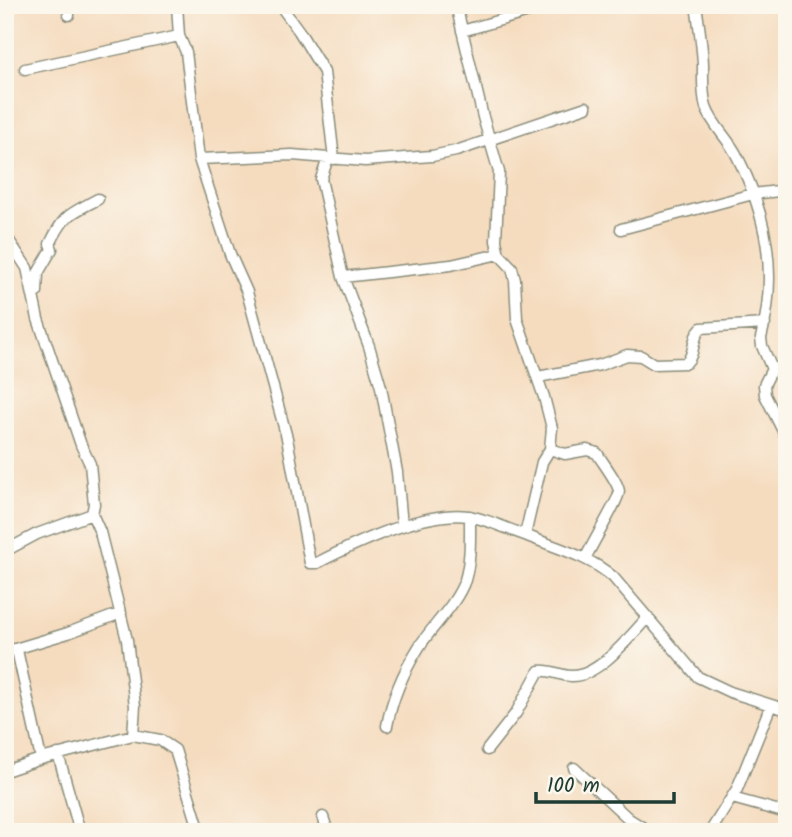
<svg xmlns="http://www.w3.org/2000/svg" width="792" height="837" font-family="Kalam,sans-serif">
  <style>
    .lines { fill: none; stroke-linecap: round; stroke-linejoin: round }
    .minor-casing { stroke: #8a8c7a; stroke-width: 13 }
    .minor { stroke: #fff; stroke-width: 10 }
  </style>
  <rect width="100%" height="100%" fill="#fbf7ec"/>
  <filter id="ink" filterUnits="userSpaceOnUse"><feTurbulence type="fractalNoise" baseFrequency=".0143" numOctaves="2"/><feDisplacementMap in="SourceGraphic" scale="14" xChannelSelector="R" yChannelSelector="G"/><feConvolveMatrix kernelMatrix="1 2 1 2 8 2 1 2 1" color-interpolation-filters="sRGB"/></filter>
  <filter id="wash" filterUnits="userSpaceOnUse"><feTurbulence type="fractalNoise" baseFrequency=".00686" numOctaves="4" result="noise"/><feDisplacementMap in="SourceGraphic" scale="28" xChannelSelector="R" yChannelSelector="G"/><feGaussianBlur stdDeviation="1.57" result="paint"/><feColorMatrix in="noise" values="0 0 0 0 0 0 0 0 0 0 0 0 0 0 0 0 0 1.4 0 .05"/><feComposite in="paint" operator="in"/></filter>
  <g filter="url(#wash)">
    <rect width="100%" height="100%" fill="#f5dcbf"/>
  </g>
  <g filter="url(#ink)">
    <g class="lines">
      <g class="minor-casing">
        <path id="minor" d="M 177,5 L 179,36 L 186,52 L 199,159 L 230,254 L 247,292 L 287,438 L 310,563 L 317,563 C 354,544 426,510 468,516 C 487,519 507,529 525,535
          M 280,5 L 299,31 L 324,72 L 334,159
          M 456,5 L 483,117 L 499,172 L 496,241 L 499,254 L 512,268 L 515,280 L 517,319 L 544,397 L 552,428 L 550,449 L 542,462 L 525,535 C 556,548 587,555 613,577 L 698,677 L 730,692 L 787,710
          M 696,5 C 699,25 702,44 703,64 C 703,78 702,93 706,107 C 712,125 729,139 737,156 C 767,215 778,274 761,338 L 762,346 L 772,369 L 764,385 L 765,395 L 787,439
          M 69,15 L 69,5
          M 462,31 L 553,5
          M 25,69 L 179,36
          M 328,158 L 321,179 L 343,277 L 369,346 L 381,387 L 397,472 L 402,525
          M 199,159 L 292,155 L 365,161 L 432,156 L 456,151 L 586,107
          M 621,229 L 753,194 L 787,190
          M 8,239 L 27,268 L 38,319 L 81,445 L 90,464 L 94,504 L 92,514 L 100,532 L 127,640 L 135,706 L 133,735
          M 343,277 L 451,265 L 499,254
          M 37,292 L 38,273 L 52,249 L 50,244 C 65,213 69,215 98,199
          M 538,377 L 600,365 L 627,355 L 641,356 L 654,364 L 686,363 C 696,354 691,338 701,328 L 765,324
          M 550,449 L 565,454 L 587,450 L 597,453 C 602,462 619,483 619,492 C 620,497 590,548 586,557
          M 5,527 L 9,549
          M 5,551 L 37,534 L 92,514
          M 17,650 L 41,759
          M 5,652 L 68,633 L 121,613
          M 387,726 C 392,698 404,671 419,647 C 433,625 456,605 465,580 C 471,560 470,537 470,516
          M 487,750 L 516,713 L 539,671 C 550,669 560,676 571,676 C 599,677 630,636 648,617
          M 58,754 L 80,832
          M 574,768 L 629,819 L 650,832
          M 5,771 L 41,759 L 133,735 L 160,740 L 175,750 L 200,832
          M 732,798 L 787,813
          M 323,817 L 328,832
          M 710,832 L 737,789 L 771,705"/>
      </g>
      <use href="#minor" class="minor"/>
    </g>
  </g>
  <rect width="792" height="837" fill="none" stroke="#fbf7ec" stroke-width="28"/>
  <path d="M536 792v10h138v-10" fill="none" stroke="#1f3d34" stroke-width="3.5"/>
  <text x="547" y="792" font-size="21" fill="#1f3d34" stroke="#fbf7ec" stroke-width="5" paint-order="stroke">100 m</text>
</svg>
